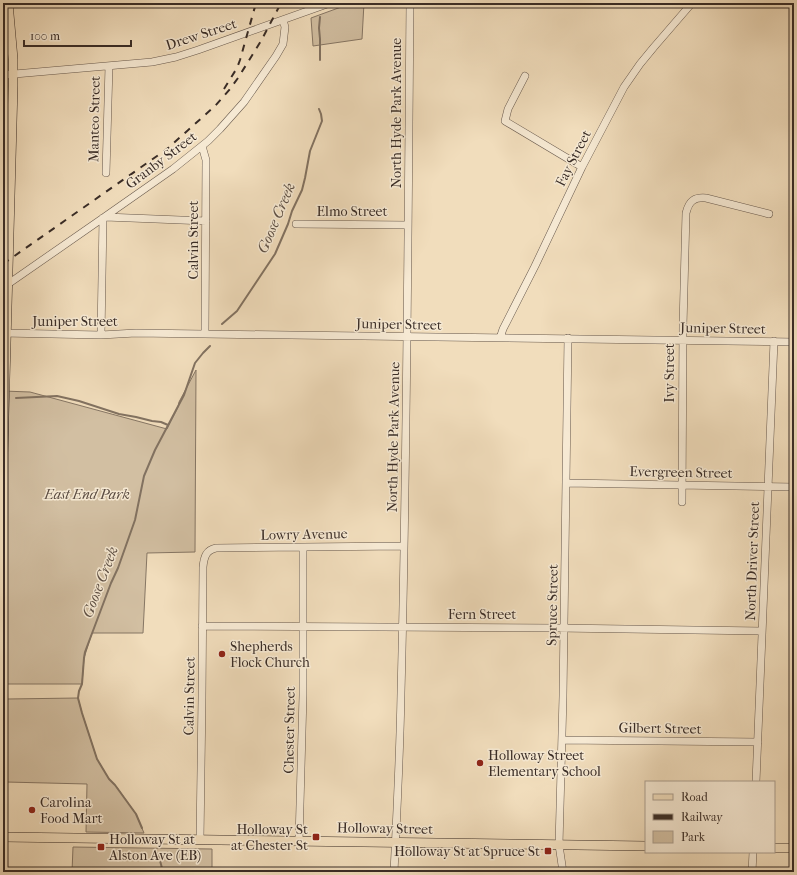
<svg xmlns="http://www.w3.org/2000/svg" width="797" height="875" font-family="'IM FELL French Canon',serif">
  <style>
    .park { fill: #d2bfa2; stroke: #867664 }
    .lines { fill: none; stroke-linecap: round; stroke-linejoin: round }
    .stream { stroke: #827261; stroke-width: 2 }
    .minor-casing { stroke: #67584c; stroke-width: 8 }
    .major-casing { stroke: #392c26; stroke-width: 10 }
    .minor { stroke: #f6e9d3; stroke-width: 7 }
    .major { stroke: #f1ddbc; stroke-width: 9 }
    .rail { stroke: #392c26; stroke-width: 2; stroke-dasharray: 7 7; stroke-linecap: butt }
    .poi-dot { fill: #8f2418; stroke: #f6e9d3; stroke-width: 1.5 }
    .labels { text-anchor: middle; stroke-width: 3; stroke-linejoin: round; paint-order: stroke }
    .street-label { font-size: 14px; fill: #392c26; stroke: #f6e9d3 }
    .park-label { font-size: 14px; font-style: italic; fill: #58493f; stroke: #f6e9d3 }
    .poi-label { font-size: 14px; fill: #392c26; stroke: #f6e9d3; text-anchor: start }
    .water-label { font-size: 15px; font-style: italic; fill: #5d4f44; stroke: #f6e9d3 }
  </style>
  <rect width="100%" height="100%" fill="#f1ddbc"/>
  <filter id="stains"><feTurbulence type="fractalNoise" baseFrequency=".005" numOctaves="4"/><feColorMatrix values="0 0 0 0 .2 0 0 0 0 .09 0 0 0 0 .02 0 0 0 .5 -.17"/></filter>
  <radialGradient id="worn" r=".72"><stop offset=".6" stop-color="#630" stop-opacity="0"/><stop offset="1" stop-color="#630" stop-opacity=".3"/></radialGradient>
  <path class="park" d="M 352,3 L 364,3 L 362,39 L 313,46 L 311,18 Z
    M 196,370 L 195,552 L 147,553 L 143,633 L 92,633 L 84,658 L 82,684 L 7,684 L 4,512 L 3,512 L 3,391 L 30,392 L 167,429 L 178,407 L 179,402 Z
    M 78,698 L 82,713 L 97,759 L 109,779 L 116,786 L 136,814 L 144,833 L 86,832 L 87,784 L 6,782 L 7,699 Z
    M 73,847 L 212,849 L 212,872 L 72,872 Z"/>
  <g class="lines">
    <path class="stream" d="M 320,17 L 319,28 L 320,39 L 320,60
      M 222,324 L 237,311 L 275,254 L 288,224 L 292,211 L 302,190 L 305,178 L 310,151 L 322,121 L 321,114 L 319,109
      M 16,398 L 57,396 L 79,401 L 119,414 L 136,417 L 152,421 L 161,422 L 168,425
      M 142,828 L 136,814 L 128,803 L 115,785 L 109,779 L 97,759 L 82,713 L 78,698 L 79,691 L 82,684 L 84,658 L 85,652 L 111,583 L 118,568 L 135,520 L 144,476 L 155,450 L 184,395 L 195,363 L 203,353 L 210,346
      M 158,853 L 163,872"/>
    <g class="minor-casing">
      <path id="minor" d="M 3,75 L 152,62 L 176,57 L 198,50 L 330,3
        M 525,76 L 508,109 L 505,121 L 582,167
        M 3,141 L 11,141
        M 202,146 L 206,160 L 205,334
        M 106,173 L 109,66
        M 105,217 L 206,221
        M 296,224 L 408,225
        M 8,284 L 103,218 L 173,169 L 208,141 L 220,129 L 244,102 L 276,56 L 283,44 L 285,27 L 283,20
        M 3,333 L 101,335 L 136,333 L 794,342
        M 101,335 L 103,218
        M 500,338 L 503,329 L 535,266 L 582,167 L 624,87 L 640,64 L 654,47 L 692,3
        M 567,483 L 794,487
        M 682,502 L 683,326 L 686,213 C 689,201 694,197 706,198 L 769,214
        M 202,626 L 558,628 L 762,631
        M 562,740 L 758,742
        M 756,782 L 774,341
        M 200,840 L 202,698 L 203,567 C 204,557 206,550 216,548 L 303,547 L 404,546
        M 299,841 L 303,695 L 303,547
        M 394,872 C 397,812 400,753 401,693 C 407,463 408,233 410,3
        M 563,872 L 559,845 L 563,696 L 568,338
        M 752,872 L 753,852"/>
    </g>
    <g class="major-casing">
      <path id="major" d="M 3,453 L 13,86 L 13,59 L 8,3
        M 3,837 L 646,846
        M 774,848 L 794,848"/>
    </g>
    <use href="#minor" class="minor"/>
    <use href="#major" class="major"/>
    <path class="rail" d="M 224,89 L 237,68 L 240,60 L 256,3
      M 3,264 L 167,149 L 215,106 L 230,89 L 238,78 L 261,41 L 281,3"/>
  </g>
  <g class="poi-dot">
    <circle cx="222" cy="654" r="4"/>
    <circle cx="480" cy="763" r="4"/>
    <circle cx="32" cy="810" r="4"/>
    <rect x="312" y="833" width="8" height="8" rx="2"/>
    <rect x="97" y="843" width="8" height="8" rx="2"/>
    <rect x="544" y="847" width="8" height="8" rx="2"/>
  </g>
  <g class="labels">
    <g class="street-label">
      <text transform="translate(201 34) rotate(-18)" y="5">Drew Street</text>
      <text transform="translate(396 113) rotate(-90)" y="5">North Hyde Park Avenue</text>
      <text transform="translate(94 119) rotate(-89)" y="5">Manteo Street</text>
      <text transform="translate(573 158) rotate(-63)" y="5">Fay Street</text>
      <text transform="translate(161 160) rotate(-37)" y="5">Granby Street</text>
      <text x="352" y="216">Elmo Street</text>
      <text transform="translate(193 240) rotate(-90)" y="5">Calvin Street</text>
      <text x="75" y="326">Juniper Street</text>
      <text transform="translate(399 324) rotate(1)" y="5">Juniper Street</text>
      <text transform="translate(723 328) rotate(1)" y="5">Juniper Street</text>
      <text transform="translate(669 373) rotate(-90)" y="5">Ivy Street</text>
      <text transform="translate(393 437) rotate(-89)" y="5">North Hyde Park Avenue</text>
      <text transform="translate(681 472) rotate(1)" y="5">Evergreen Street</text>
      <text transform="translate(304 534) rotate(-1)" y="5">Lowry Avenue</text>
      <text transform="translate(752 561) rotate(-88)" y="5">North Driver Street</text>
      <text transform="translate(552 605) rotate(-89)" y="5">Spruce Street</text>
      <text x="482" y="619">Fern Street</text>
      <text transform="translate(189 696) rotate(-89)" y="5">Calvin Street</text>
      <text transform="translate(660 728) rotate(1)" y="5">Gilbert Street</text>
      <text transform="translate(289 730) rotate(-89)" y="5">Chester Street</text>
      <text transform="translate(385 828) rotate(1)" y="5">Holloway Street</text>
    </g>
    <g class="park-label">
      <text x="87" y="499">East End Park</text>
    </g>
    <g class="poi-label">
      <text x="230" y="651">Shepherds<tspan x="230" dy="16">Flock Church</tspan></text>
      <text x="488" y="760">Holloway Street<tspan x="488" dy="16">Elementary School</tspan></text>
      <text x="40" y="807">Carolina<tspan x="40" dy="16">Food Mart</tspan></text>
      <text x="308" y="834" text-anchor="end">Holloway St<tspan x="308" dy="16">at Chester St</tspan></text>
      <text x="109" y="844">Holloway St at<tspan x="109" dy="16">Alston Ave (EB)</tspan></text>
      <text x="540" y="856" text-anchor="end">Holloway St at Spruce St</text>
    </g>
    <g class="water-label">
      <text transform="translate(276 218) rotate(-67)" y="5">Goose Creek</text>
      <text transform="translate(100 582) rotate(-69)" y="5">Goose Creek</text>
    </g>
  </g>
  <rect width="797" height="875" fill="none" stroke="#f1ddbc" stroke-width="16"/>
  <rect x="4" y="4" width="789" height="867" fill="none" stroke="#392c26" stroke-width="2"/>
  <rect x="8" y="8" width="781" height="859" fill="none" stroke="#392c26"/>
  <rect x="645" y="781" width="130" height="72" fill="#f6e9d3" stroke="#aa9d8e"/>
  <rect x="653" y="794" width="20" height="6" fill="#f1ddbc" stroke="#aa9d8e"/>
  <text x="681" y="801" font-size="12" fill="#392c26">Road</text>
  <rect x="653" y="814" width="20" height="6" fill="#392c26" stroke="#aa9d8e"/>
  <text x="681" y="821" font-size="12" fill="#392c26">Railway</text>
  <rect x="653" y="831" width="20" height="12" fill="#d2bfa2" stroke="#aa9d8e"/>
  <text x="681" y="841" font-size="12" fill="#392c26">Park</text>
  <path d="M24 40v6h107v-6" fill="none" stroke="#392c26" stroke-width="2"/>
  <text x="30" y="40" font-size="12" fill="#392c26" stroke="#f6e9d3" stroke-width="3" paint-order="stroke">100 m</text>
  <rect width="100%" height="100%" filter="url(#stains)"/>
  <rect width="100%" height="100%" fill="url(#worn)"/>
</svg>
